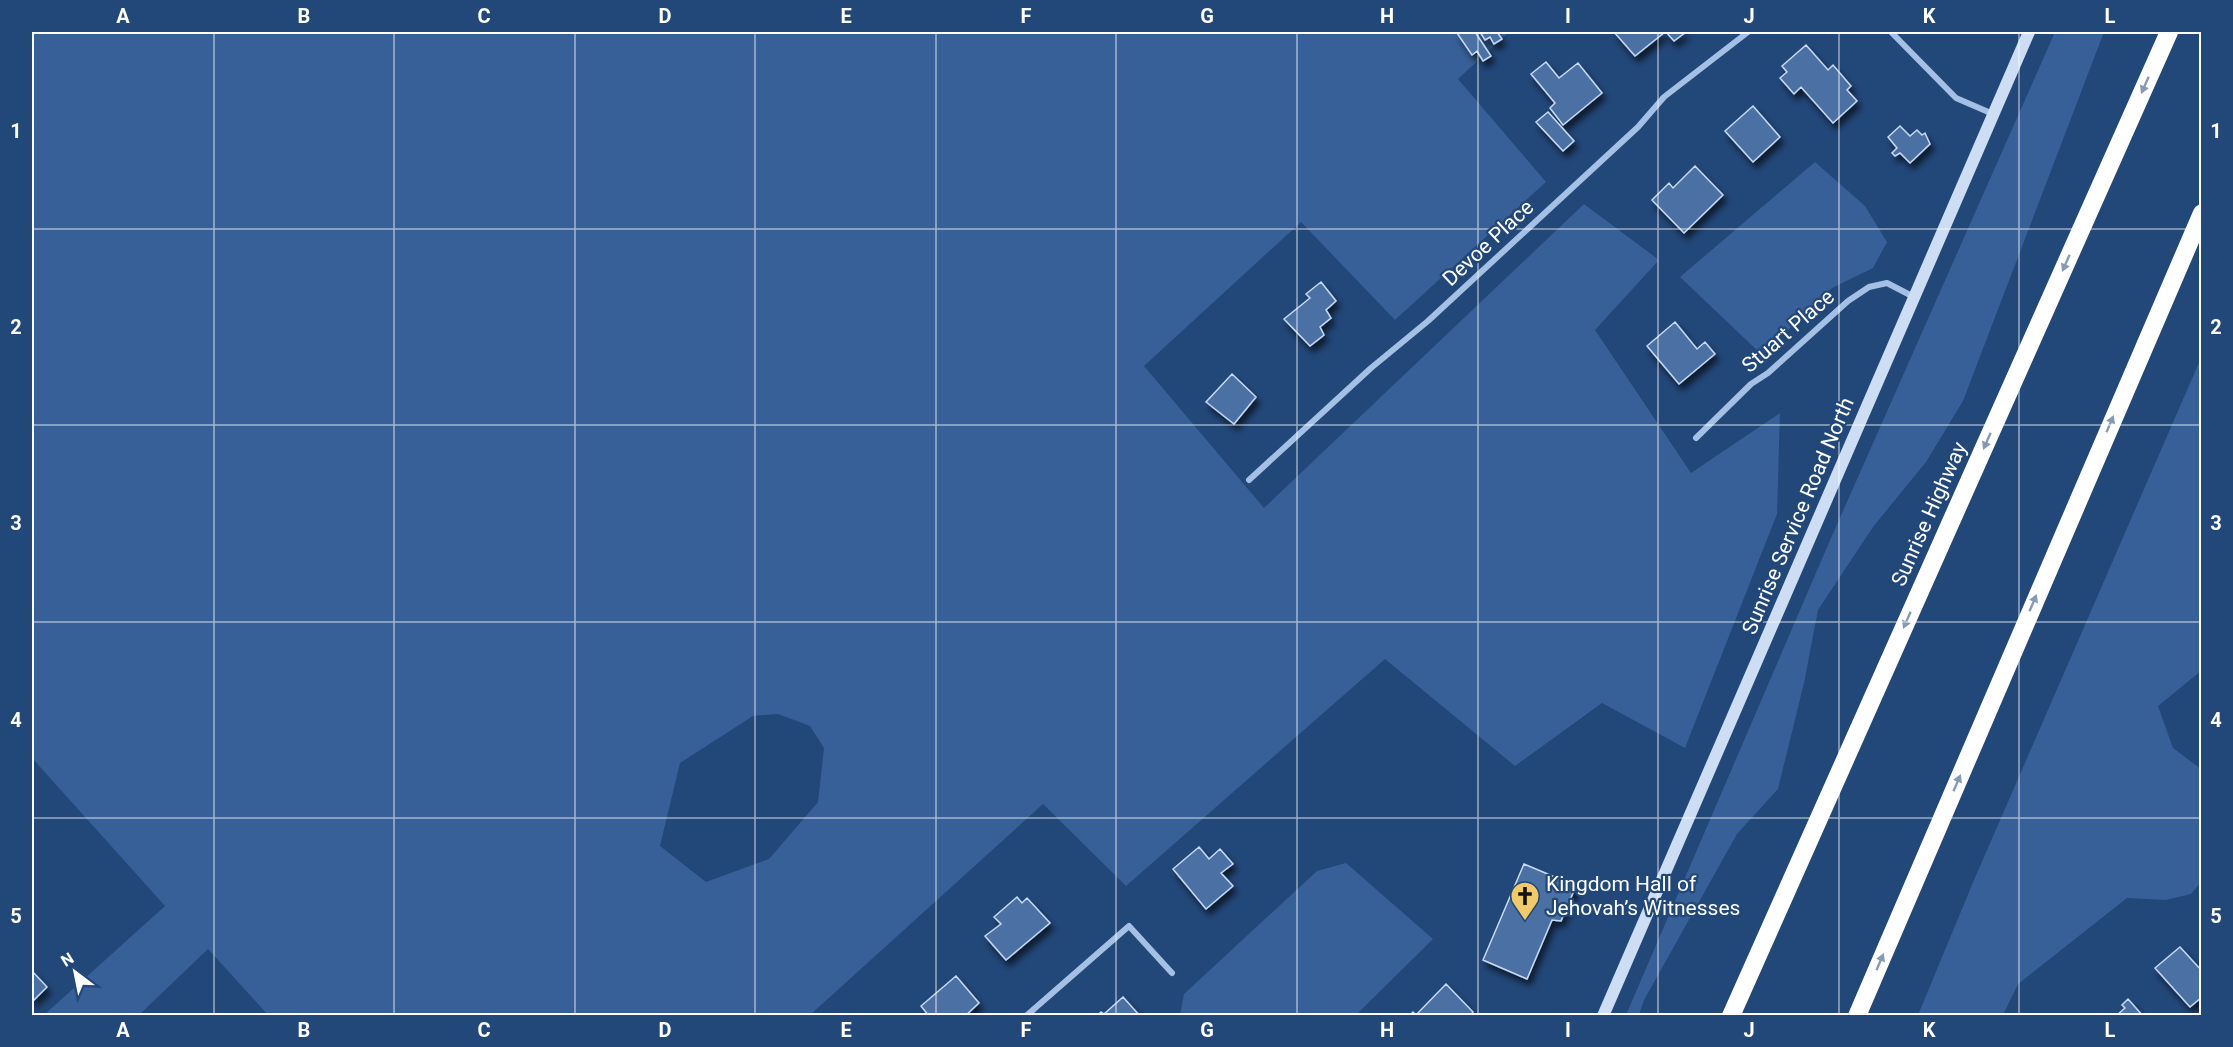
<svg xmlns="http://www.w3.org/2000/svg" width="2233" height="1047" font-family="Roboto,sans-serif">
  <style>
    .green { fill: #366097; fill-rule: evenodd }
    .building { fill: #4b70a3; stroke: #c7daf4; stroke-width: 1.5; filter: url(#shadow) }
    .lines { fill: none; stroke-linecap: round; stroke-linejoin: round }
    .street { stroke: #a4c0e4; stroke-width: 6 }
    .secondary { stroke: #cdddf4; stroke-width: 12 }
    .highway { stroke: #fff; stroke-width: 18 }
    .oneway { fill: #859ab5 }
    .grid { fill: none; stroke: #fff; stroke-width: 1.5; stroke-opacity: 0.55 }
    .labels { text-anchor: middle; stroke-width: 4.5; stroke-linejoin: round; paint-order: stroke }
    .street-label { font-size: 21px; fill: #fff; stroke: #224779 }
    .poi-label { font-size: 21px; fill: #fff; stroke: #224779; text-anchor: start }
    .neatline { fill: none; stroke: #fff; stroke-width: 2 }
    .grid-label { font-size: 20px; text-anchor: middle; font-weight: bold; fill: #fff }
  </style>
  <defs>
    <filter id="shadow"><feDropShadow dx="3.5" dy="6" stdDeviation="3" flood-color="#0009"/></filter>
  </defs>
  <rect width="100%" height="100%" fill="#224779"/>
  <path class="green" d="M 32,32 L 1509,32 L 1458,79 L 1546,182 L 1395,320 L 1301,222 L 1144,366 L 1264,508 L 1584,204 L 1659,260 L 1595,330 L 1691,473 L 1780,413 L 1777,514 L 1685,748 L 1602,703 L 1515,766 L 1385,659 L 1126,886 L 1043,804 L 810,1015 L 268,1015 L 208,949 L 139,1015 L 44,1015 L 165,906 L 32,758 ZM 778,714 L 810,726 L 824,748 L 818,802 L 769,859 L 706,882 L 660,846 L 680,763 L 753,716 Z
    M 2055,32 L 2104,32 L 1963,401 L 1926,462 L 1873,527 L 1818,610 L 1804,683 L 1778,789 L 1737,834 L 1644,1000 L 1639,1015 L 1626,1015 L 1831,538 Z
    M 1815,162 L 1865,206 L 1887,242 L 1873,268 L 1832,288 L 1762,355 L 1680,277 Z
    M 2201,358 L 2201,671 L 2158,706 L 2173,748 L 2201,769 L 2201,882 L 2191,894 L 2166,900 L 2127,898 L 2018,984 L 2003,1015 L 1918,1015 L 1974,880 Z
    M 1346,863 L 1433,939 L 1356,1015 L 1180,1015 L 1184,994 L 1317,871 Z"/>
  <path class="building" d="M 1459,32 L 1475,32 L 1491,56 L 1483,61 L 1477,51 L 1472,55 L 1457,33 Z
    M 1480,32 L 1497,32 L 1502,39 L 1494,44 L 1490,37 L 1485,40 Z
    M 1614,32 L 1665,32 L 1635,56 Z
    M 1666,32 L 1686,32 L 1674,41 Z
    M 1806,45 L 1828,70 L 1833,65 L 1851,86 L 1847,90 L 1857,101 L 1833,123 L 1801,87 L 1794,94 L 1780,78 L 1787,72 L 1782,66 Z
    M 1546,62 L 1559,78 L 1578,63 L 1602,93 L 1563,125 L 1550,108 L 1555,103 L 1531,74 Z
    M 1753,106 L 1780,137 L 1753,162 L 1725,131 Z
    M 1548,112 L 1574,141 L 1563,151 L 1536,122 Z
    M 1900,126 L 1910,136 L 1917,130 L 1922,135 L 1925,133 L 1930,144 L 1910,163 L 1900,153 L 1895,156 L 1892,153 L 1897,148 L 1888,137 Z
    M 1695,166 L 1723,195 L 1684,233 L 1652,200 L 1669,183 L 1673,188 Z
    M 1321,282 L 1336,301 L 1326,310 L 1331,318 L 1320,327 L 1324,335 L 1310,346 L 1284,319 L 1310,298 L 1306,294 Z
    M 1675,322 L 1697,349 L 1705,342 L 1715,354 L 1679,384 L 1647,346 Z
    M 1232,374 L 1256,397 L 1234,424 L 1206,402 Z
    M 1199,847 L 1209,859 L 1220,849 L 1233,864 L 1221,873 L 1233,886 L 1206,909 L 1173,869 Z
    M 1524,864 L 1576,886 L 1561,921 L 1552,920 L 1527,979 L 1483,960 Z
    M 1017,897 L 1022,903 L 1027,898 L 1050,923 L 1006,960 L 985,936 L 1001,924 L 994,917 Z
    M 2180,947 L 2202,971 L 2202,997 L 2190,1007 L 2155,968 Z
    M 32,971 L 47,987 L 32,1002 Z
    M 956,976 L 979,1003 L 965,1016 L 929,1016 L 921,1006 Z
    M 1446,984 L 1473,1012 L 1470,1016 L 1409,1016 L 1413,1012 L 1416,1015 Z
    M 1123,997 L 1140,1016 L 1097,1016 L 1101,1012 L 1104,1014 Z
    M 2128,999 L 2143,1016 L 2116,1016 L 2125,1008 L 2122,1005 Z"/>
  <g class="lines">
    <path class="street" d="M 1891,32 L 1956,98 L 1993,114
      M 1696,438 L 1751,384 L 1768,373 L 1848,301 L 1869,287 L 1887,283 L 1914,297
      M 1249,480 L 1371,368 L 1428,321 L 1638,127 L 1664,97 L 1748,32
      M 1026,1016 L 1129,926 L 1172,973"/>
    <path class="secondary" d="M 1603,1016 L 2029,32"/>
    <path class="highway" d="M 1731,1016 L 2169,32
      M 1857,1016 L 2202,213"/>
  </g>
  <defs><path id="oneway-solid" d="M-6-.8H1V-3.2L6.5 0L1 3.2V.8H-6Z" transform="scale(1.5)"/></defs>
  <g class="oneway">
    <use href="#oneway-solid" transform="translate(2145 85) rotate(114)"/>
    <use href="#oneway-solid" transform="translate(2066 263) rotate(114)"/>
    <use href="#oneway-solid" transform="translate(2110 424) rotate(-67)"/>
    <use href="#oneway-solid" transform="translate(1987 441) rotate(114)"/>
    <use href="#oneway-solid" transform="translate(2033 603) rotate(-67)"/>
    <use href="#oneway-solid" transform="translate(1907 620) rotate(114)"/>
    <use href="#oneway-solid" transform="translate(1957 783) rotate(-67)"/>
    <use href="#oneway-solid" transform="translate(1880 962) rotate(-67)"/>
  </g>
  <path class="grid" d="M 214,32 L 214,1016M 394,32 L 394,1016M 575,32 L 575,1016M 755,32 L 755,1016M 936,32 L 936,1016M 1116,32 L 1116,1016M 1297,32 L 1297,1016M 1478,32 L 1478,1016M 1658,32 L 1658,1016M 1839,32 L 1839,1016M 2019,32 L 2019,1016M 32,229 L 2202,229M 32,425 L 2202,425M 32,622 L 2202,622M 32,818 L 2202,818"/>
  <defs>
    <g id="church-pin" transform="scale(1.5)"><path d="M0 17L-7.5 6A9.5 9.5 0 1 1 7.5 6Z" fill="#f0ca67" stroke="#224779"/><path d="M-1.2-6h2.4v3.5h3.3v2.4h-3.3V6h-2.4V-.1h-3.3v-2.4h3.3Z" fill="#111"/></g>
  </defs>
  <g fill-rule="evenodd">
    <use href="#church-pin" x="1525" y="896"/>
  </g>
  <g class="labels">
    <g class="street-label">
      <text transform="translate(1488 243) rotate(-43)" y="7">Devoe Place</text>
      <text transform="translate(1788 331) rotate(-41)" y="7">Stuart Place</text>
      <text transform="translate(1929 514) rotate(-66)" y="7">Sunrise Highway</text>
      <text transform="translate(1798 516) rotate(-67)" y="7">Sunrise Service Road North</text>
    </g>
    <g class="poi-label">
      <text x="1546" y="891">Kingdom Hall of<tspan x="1546" dy="24">Jehovah’s Witnesses</tspan></text>
    </g>
  </g>
  <rect width="2233" height="1047" fill="none" stroke="#224779" stroke-width="66"/>
  <g transform="translate(75 972) rotate(328)" stroke="#224779" stroke-width="4.5" paint-order="stroke">
  <path d="M0-4.5L10 22L0 15L-10 22Z" fill="#ffffff"/>
  <text y="-9" font-size="16" font-weight="bold" text-anchor="middle" fill="#ffffff">N</text>
  </g>
  <rect x="33" y="33" width="2167" height="981" class="neatline"/>
  <g class="grid-label">
    <text x="123" y="23">A</text>
    <text x="304" y="23">B</text>
    <text x="484" y="23">C</text>
    <text x="665" y="23">D</text>
    <text x="846" y="23">E</text>
    <text x="1026" y="23">F</text>
    <text x="1207" y="23">G</text>
    <text x="1387" y="23">H</text>
    <text x="1568" y="23">I</text>
    <text x="1749" y="23">J</text>
    <text x="1929" y="23">K</text>
    <text x="2110" y="23">L</text>
    <text x="16" y="138">1</text>
    <text x="2216" y="138">1</text>
    <text x="16" y="334">2</text>
    <text x="2216" y="334">2</text>
    <text x="16" y="530">3</text>
    <text x="2216" y="530">3</text>
    <text x="16" y="727">4</text>
    <text x="2216" y="727">4</text>
    <text x="16" y="923">5</text>
    <text x="2216" y="923">5</text>
    <text x="123" y="1037">A</text>
    <text x="304" y="1037">B</text>
    <text x="484" y="1037">C</text>
    <text x="665" y="1037">D</text>
    <text x="846" y="1037">E</text>
    <text x="1026" y="1037">F</text>
    <text x="1207" y="1037">G</text>
    <text x="1387" y="1037">H</text>
    <text x="1568" y="1037">I</text>
    <text x="1749" y="1037">J</text>
    <text x="1929" y="1037">K</text>
    <text x="2110" y="1037">L</text>
  </g>
</svg>
